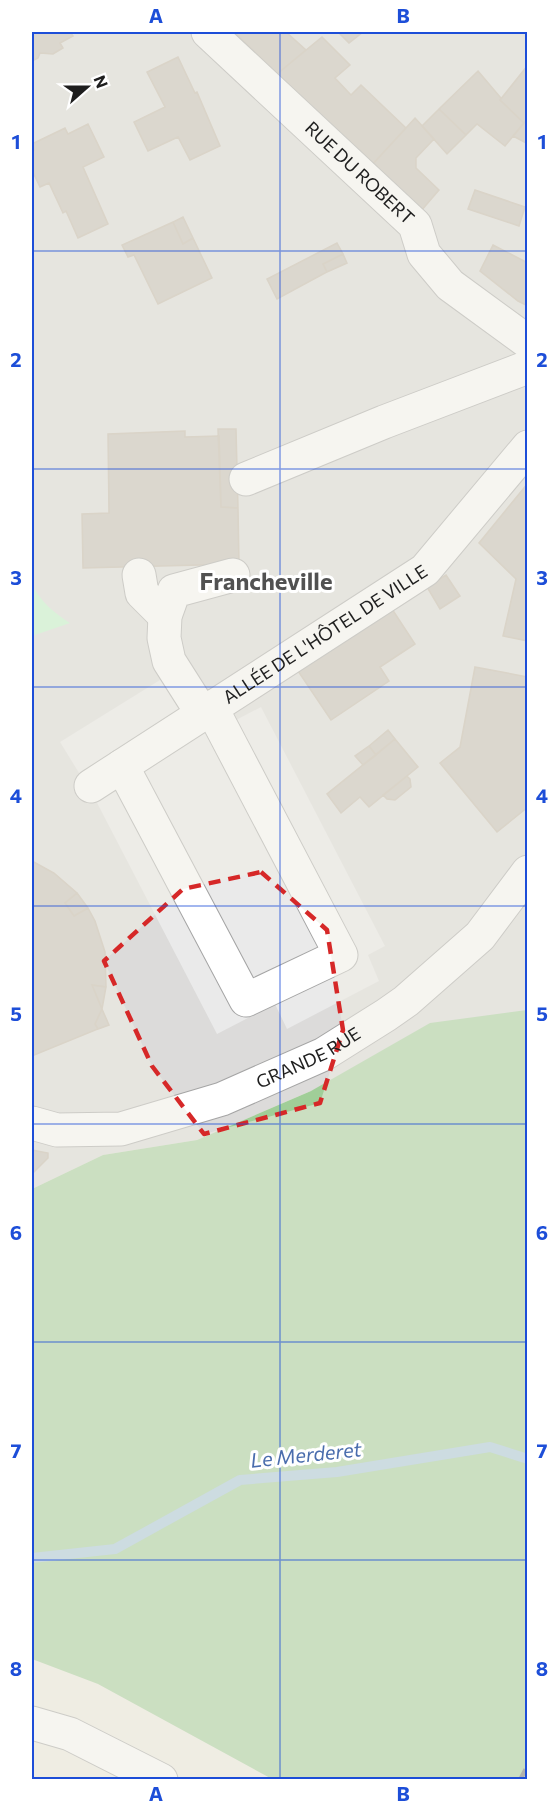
<svg xmlns="http://www.w3.org/2000/svg" width="559" height="1811" font-family="Commissioner,sans-serif">
  <style>
    .residential { fill: #dcdbda }
    .forest { fill: #a0ce98 }
    .park { fill: #c0f9cd }
    .parking { fill: #eaeaea }
    .lines { fill: none; stroke-linecap: round; stroke-linejoin: round }
    .stream { stroke: #a4c7dd; stroke-width: 10 }
    .building { fill: #c3bcb3; stroke: #c0b5a6; stroke-width: 1.5 }
    .minor-casing { stroke: #a5a5a5; stroke-width: 35 }
    .minor { stroke: #fff; stroke-width: 33 }
    .rail { stroke: #6c6c6c; stroke-width: 4.5; stroke-dasharray: 12 12; stroke-linecap: butt }
    .marked { fill: none; stroke: #d62828; stroke-width: 4.5; stroke-dasharray: 12 8; stroke-linejoin: round }
    .grid { fill: none; stroke: #1d4ed8; stroke-width: 1.5; stroke-opacity: 0.55 }
    .labels { text-anchor: middle; stroke-width: 6; stroke-linejoin: round; paint-order: stroke }
    .street-label { font-size: 18px; fill: #1e1e1e; stroke: #fff }
    .water-label { font-size: 20px; font-style: italic; fill: #4a6dad; stroke: #fff }
    .district-label { font-size: 24px; font-weight: bold; fill: #515151; stroke: #fff }
    .neatline { fill: none; stroke: #1d4ed8; stroke-width: 2 }
    .grid-label { font-size: 20px; text-anchor: middle; font-weight: bold; fill: #1d4ed8 }
  </style>
  <rect width="100%" height="100%" fill="#efede3"/>
  <path class="residential" d="M 32,32 L 528,32 L 527,1010 L 311,1091 L 197,1140 L 103,1155 L 32,1189 Z"/>
  <path class="forest" d="M 527,1010 L 527,1779 L 272,1779 L 98,1684 L 32,1659 L 32,1189 L 103,1155 L 197,1140 L 311,1091 L 430,1023 Z"/>
  <path class="park" d="M 32,584 C 40,601 54,613 70,623 L 32,636 Z"/>
  <path class="parking" d="M 168,675 L 211,733 L 261,707 L 385,946 L 368,955 L 379,981 L 287,1029 L 275,1004 L 217,1034 L 95,799 L 60,742 Z"/>
  <g class="lines">
    <path class="stream" d="M 32,1558 L 115,1549 L 240,1480 L 337,1472 L 490,1447 L 528,1459"/>
  </g>
  <path class="building" d="M 32,32 L 70,32 L 73,36 L 60,43 L 63,48 L 53,54 L 40,53 L 38,58 L 32,61 Z
    M 234,32 L 286,32 L 306,50 L 277,74 Z
    M 338,32 L 363,32 L 349,43 Z
    M 322,37 L 350,65 L 335,78 L 351,95 L 361,85 L 406,128 L 371,166 L 277,74 Z
    M 178,57 L 195,93 L 197,92 L 220,146 L 190,160 L 178,137 L 148,151 L 134,122 L 165,107 L 147,72 Z
    M 528,65 L 528,118 L 524,123 L 500,100 Z
    M 478,71 L 501,98 L 500,100 L 524,123 L 505,146 L 477,124 L 466,135 L 439,109 Z
    M 439,109 L 466,135 L 447,154 L 422,126 Z
    M 415,118 L 434,139 L 416,158 L 416,168 L 439,190 L 421,211 L 371,166 Z
    M 528,118 L 528,144 L 513,136 Z
    M 88,124 L 104,157 L 83,167 L 108,224 L 78,238 L 66,211 L 63,213 L 49,183 L 40,187 L 32,170 L 32,151 L 34,150 L 32,144 L 65,128 L 68,134 Z
    M 475,190 L 525,207 L 519,226 L 468,209 Z
    M 183,217 L 193,238 L 183,244 L 173,222 Z
    M 173,222 L 183,244 L 193,238 L 212,278 L 158,304 L 134,255 L 128,257 L 122,245 Z
    M 337,243 L 343,254 L 323,264 L 327,272 L 277,299 L 267,279 Z
    M 493,245 L 528,263 L 528,306 L 518,301 L 480,271 Z
    M 343,254 L 347,263 L 327,272 L 323,264 Z
    M 218,429 L 236,429 L 238,508 L 221,507 Z
    M 185,431 L 185,437 L 219,436 L 221,507 L 238,508 L 239,564 L 83,568 L 82,514 L 109,513 L 108,434 Z
    M 528,483 L 528,641 L 503,636 L 516,579 L 479,543 Z
    M 446,575 L 460,596 L 440,609 L 427,587 Z
    M 392,609 L 415,644 L 380,667 L 389,681 L 331,720 L 298,671 Z
    M 475,667 L 528,677 L 528,807 L 497,832 L 440,763 L 460,747 Z
    M 388,730 L 395,739 L 376,755 L 369,746 Z
    M 395,739 L 418,767 L 369,807 L 360,797 L 341,813 L 327,794 Z
    M 369,746 L 376,755 L 363,765 L 355,756 Z
    M 407,776 L 410,779 L 411,787 L 395,800 L 387,799 L 383,795 Z
    M 32,861 L 54,873 L 77,893 L 65,903 L 74,916 L 88,908 L 95,921 L 105,952 L 106,987 L 92,985 L 102,1009 L 95,1024 L 98,1029 L 32,1056 Z
    M 77,893 L 88,908 L 74,916 L 65,903 Z
    M 92,985 L 106,987 L 102,1009 Z
    M 102,1009 L 109,1025 L 98,1029 L 95,1024 Z
    M 32,1150 L 48,1153 L 48,1158 L 32,1174 Z"/>
  <g class="lines">
    <g class="minor-casing">
      <g id="minor">
        <path id="s1" d="M 208,32 L 415,225 L 424,254 L 450,285 L 528,342"/>
        <path d="M 246,479 L 384,422 L 528,367"/>
        <path d="M 139,575 L 142,593 L 165,616"/>
        <path d="M 202,713 L 169,661 L 164,638 L 165,616 L 174,591 L 233,575"/>
        <path d="M 122,766 L 246,1000 L 341,955 L 211,707"/>
        <path id="s2" d="M 91,786 L 425,570 L 528,447"/>
        <path id="s3" d="M 32,1123 L 57,1130 L 121,1129 L 222,1099 L 324,1054 L 386,1015 L 406,1001 L 480,936 L 528,872"/>
        <path d="M 32,1723 L 70,1734 L 161,1780"/>
      </g>
    </g>
    <use href="#minor" class="minor"/>
    <path class="rail" d="M 520,1780 L 528,1765"/>
  </g>
  <path d="M0 0H559V1811H0ZM 261,872 L 327,930 L 343,1030 L 320,1103 L 204,1134 L 152,1066 L 104,961 L 183,889 Z" fill="#efede3" fill-opacity=".55" fill-rule="evenodd"/>
  <path class="marked" d="M 261,872 L 327,930 L 343,1030 L 320,1103 L 204,1134 L 152,1066 L 104,961 L 183,889 Z"/>
  <path class="grid" d="M 280,32 L 280,1780M 32,251 L 528,251M 32,469 L 528,469M 32,687 L 528,687M 32,906 L 528,906M 32,1124 L 528,1124M 32,1342 L 528,1342M 32,1560 L 528,1560"/>
  <g class="labels">
    <g class="street-label">
      <text dy="6" stroke="none"><textPath href="#s1" startOffset="207">RUE DU ROBERT</textPath></text>
      <text dy="6" stroke="none"><textPath href="#s2" startOffset="279">ALLÉE DE L'HÔTEL DE VILLE</textPath></text>
      <text dy="6" stroke="none"><textPath href="#s3" startOffset="291">GRANDE RUE</textPath></text>
    </g>
    <g class="water-label">
      <text transform="translate(306 1455) rotate(-6)" y="7">Le Merderet</text>
    </g>
    <g class="district-label">
      <text x="266" y="590">Francheville</text>
    </g>
  </g>
  <rect width="559" height="1811" fill="none" stroke="#ffffff" stroke-width="66"/>
  <g transform="translate(87 87) rotate(69)" stroke="#ffffff" stroke-width="4.5" paint-order="stroke">
  <path d="M0-4.5L10 22L0 15L-10 22Z" fill="#1e1e1e"/>
  <text y="-9" font-size="16" font-weight="bold" text-anchor="middle" fill="#1e1e1e">N</text>
  </g>
  <rect x="33" y="33" width="493" height="1745" class="neatline"/>
  <g class="grid-label">
    <text x="156" y="23">A</text>
    <text x="403" y="23">B</text>
    <text x="16" y="149">1</text>
    <text x="542" y="149">1</text>
    <text x="16" y="367">2</text>
    <text x="542" y="367">2</text>
    <text x="16" y="585">3</text>
    <text x="542" y="585">3</text>
    <text x="16" y="803">4</text>
    <text x="542" y="803">4</text>
    <text x="16" y="1021">5</text>
    <text x="542" y="1021">5</text>
    <text x="16" y="1240">6</text>
    <text x="542" y="1240">6</text>
    <text x="16" y="1458">7</text>
    <text x="542" y="1458">7</text>
    <text x="16" y="1676">8</text>
    <text x="542" y="1676">8</text>
    <text x="156" y="1801">A</text>
    <text x="403" y="1801">B</text>
  </g>
</svg>
